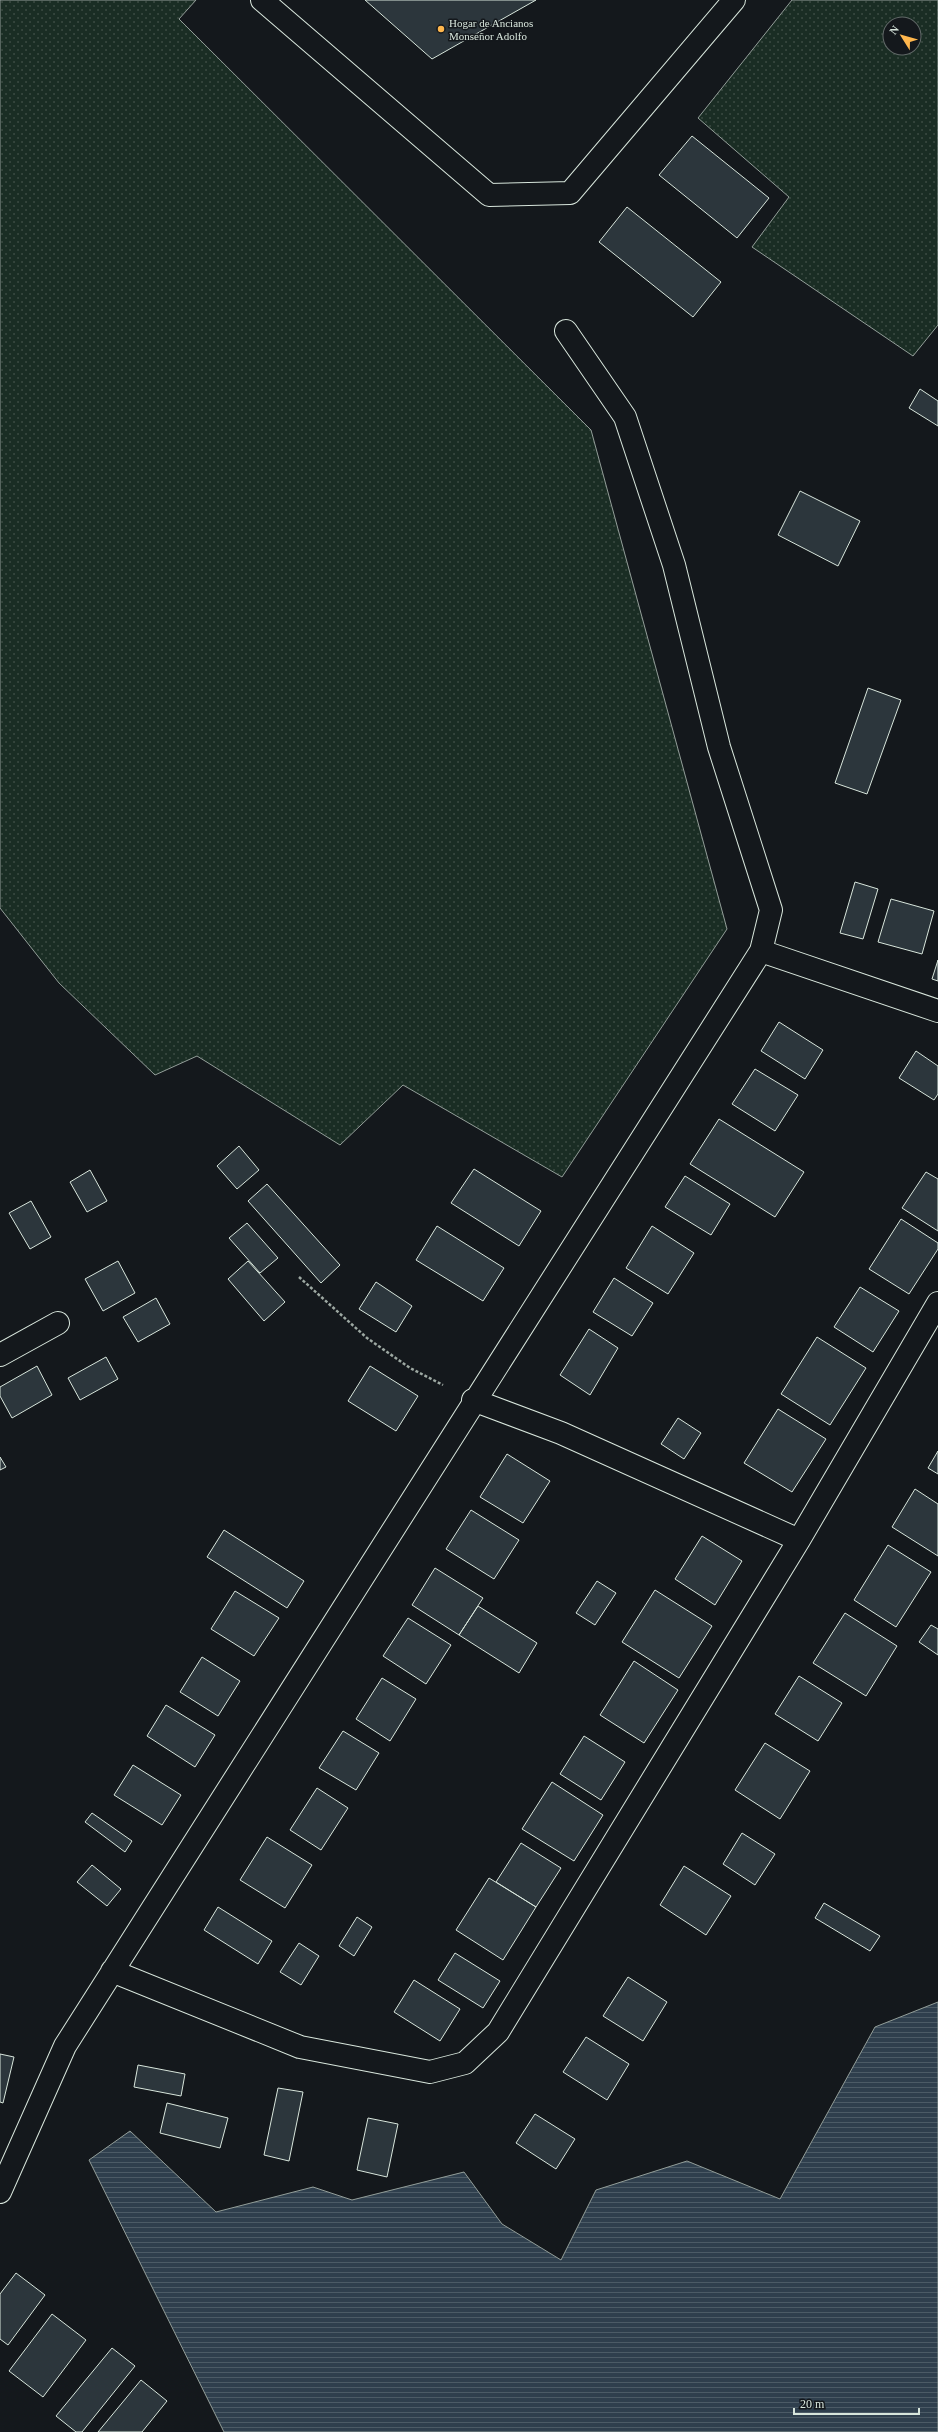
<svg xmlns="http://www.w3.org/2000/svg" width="938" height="2432" font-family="'Times New Roman',serif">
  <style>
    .grass { fill: url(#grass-dots); stroke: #939e99; fill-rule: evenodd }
    .water { fill: url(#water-rules); stroke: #939e99 }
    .building { fill: #2c363c; stroke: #d8e6dc }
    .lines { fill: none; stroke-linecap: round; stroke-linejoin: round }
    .minor-casing { stroke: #d8e6dc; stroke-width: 24 }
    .path { stroke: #9da8a2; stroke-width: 2.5; stroke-dasharray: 3 2; stroke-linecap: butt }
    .minor { stroke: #14181c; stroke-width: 22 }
    .poi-dot { fill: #ffb74d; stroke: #14181c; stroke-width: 1.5 }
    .labels { text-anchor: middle; stroke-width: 3; stroke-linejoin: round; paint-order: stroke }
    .poi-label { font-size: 11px; fill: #d8e6dc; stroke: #14181c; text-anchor: start }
  </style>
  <defs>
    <pattern id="grass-dots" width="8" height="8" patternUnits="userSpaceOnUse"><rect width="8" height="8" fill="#1a2d24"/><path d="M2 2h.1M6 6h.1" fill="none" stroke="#3b4b43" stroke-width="1.8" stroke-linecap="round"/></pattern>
    <pattern id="water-rules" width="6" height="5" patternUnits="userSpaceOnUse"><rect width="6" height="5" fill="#2f3f4d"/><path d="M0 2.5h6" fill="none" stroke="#4c5b66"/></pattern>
  </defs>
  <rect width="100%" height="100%" fill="#14181c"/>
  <path class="grass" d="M 0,0 L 196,0 L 179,19 L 591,430 L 727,929 L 562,1177 L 403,1085 L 340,1145 L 197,1056 L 155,1075 L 59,983 L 0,908 Z
    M 792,0 L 938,0 L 938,325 L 913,356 L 752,247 L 789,197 L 698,118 ZM 890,24 L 914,24 L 914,48 L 890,48 Z"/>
  <path class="water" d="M 938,2002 L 938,2432 L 224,2432 L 89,2160 L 130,2131 L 216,2212 L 313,2187 L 352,2200 L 464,2172 L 502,2224 L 561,2260 L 596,2190 L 687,2161 L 780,2199 L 875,2027 Z"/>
  <path class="building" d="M 365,0 L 536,0 L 432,59 Z
    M 692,136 L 769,198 L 737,238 L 659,175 Z
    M 627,207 L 721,282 L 693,317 L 599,242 Z
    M 920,389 L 938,401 L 938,426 L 909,408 Z
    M 800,491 L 860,521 L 838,566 L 778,535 Z
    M 868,688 L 901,700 L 867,794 L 835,783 Z
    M 855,882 L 878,889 L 863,939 L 840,933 Z
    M 891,899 L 934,911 L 922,954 L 878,942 Z
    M 938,960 L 938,981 L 932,979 Z
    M 779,1022 L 823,1050 L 805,1079 L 761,1051 Z
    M 916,1051 L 938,1066 L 938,1094 L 934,1100 L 899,1078 Z
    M 755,1069 L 798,1095 L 775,1131 L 732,1104 Z
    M 719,1119 L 804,1172 L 775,1217 L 690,1164 Z
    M 239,1146 L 259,1170 L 237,1189 L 217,1166 Z
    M 474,1169 L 541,1211 L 519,1246 L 451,1203 Z
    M 90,1170 L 107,1201 L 87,1212 L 70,1182 Z
    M 926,1172 L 938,1179 L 938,1231 L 902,1208 Z
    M 685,1176 L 730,1204 L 711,1235 L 665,1207 Z
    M 267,1184 L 340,1265 L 321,1283 L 248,1201 Z
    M 31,1201 L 51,1237 L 30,1249 L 9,1213 Z
    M 901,1219 L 938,1243 L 938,1249 L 909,1294 L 869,1269 Z
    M 247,1223 L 278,1258 L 260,1273 L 229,1238 Z
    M 437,1226 L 504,1268 L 483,1301 L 416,1260 Z
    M 652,1226 L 694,1253 L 668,1294 L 626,1268 Z
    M 118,1261 L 135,1293 L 103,1311 L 85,1279 Z
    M 248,1261 L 285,1302 L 264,1321 L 228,1279 Z
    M 614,1278 L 653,1303 L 632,1336 L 593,1312 Z
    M 376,1282 L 412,1306 L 396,1332 L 359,1309 Z
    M 860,1287 L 899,1311 L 873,1352 L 834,1327 Z
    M 156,1298 L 170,1324 L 138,1342 L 123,1317 Z
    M 589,1329 L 618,1348 L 590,1395 L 560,1375 Z
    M 817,1337 L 866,1368 L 830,1425 L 781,1394 Z
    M 106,1357 L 118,1379 L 80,1400 L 68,1378 Z
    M 37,1366 L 52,1395 L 12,1418 L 0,1396 L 0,1387 Z
    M 370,1366 L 418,1396 L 396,1431 L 348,1401 Z
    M 778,1409 L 826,1439 L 792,1492 L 744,1463 Z
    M 678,1418 L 701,1433 L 684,1459 L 661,1444 Z
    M 938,1451 L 938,1474 L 928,1468 Z
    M 507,1454 L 550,1481 L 523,1523 L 480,1497 Z
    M 0,1457 L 6,1467 L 0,1470 Z
    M 915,1489 L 938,1504 L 938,1556 L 892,1527 Z
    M 471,1510 L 519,1540 L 494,1579 L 446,1549 Z
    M 224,1530 L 304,1581 L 287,1608 L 207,1557 Z
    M 702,1536 L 742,1561 L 715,1605 L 675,1579 Z
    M 888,1545 L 931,1572 L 896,1627 L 854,1600 Z
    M 435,1568 L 483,1598 L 459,1635 L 412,1605 Z
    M 597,1581 L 616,1593 L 595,1625 L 576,1613 Z
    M 655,1590 L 712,1626 L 679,1678 L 622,1642 Z
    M 235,1591 L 279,1618 L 254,1656 L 211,1629 Z
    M 478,1606 L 537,1643 L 519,1673 L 459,1635 Z
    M 845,1613 L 897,1646 L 866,1696 L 813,1663 Z
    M 408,1618 L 451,1645 L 426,1684 L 383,1656 Z
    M 931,1625 L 938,1629 L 938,1655 L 919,1642 Z
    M 202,1657 L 240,1681 L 218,1716 L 180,1692 Z
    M 634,1661 L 678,1690 L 644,1743 L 600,1715 Z
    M 799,1676 L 842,1703 L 818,1741 L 775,1714 Z
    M 382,1678 L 416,1699 L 390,1741 L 356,1719 Z
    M 166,1705 L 215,1735 L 195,1767 L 147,1736 Z
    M 343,1731 L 379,1753 L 356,1790 L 319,1768 Z
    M 584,1736 L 625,1762 L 601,1800 L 560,1774 Z
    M 765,1743 L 810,1771 L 780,1819 L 735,1790 Z
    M 133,1765 L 181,1795 L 162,1825 L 114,1795 Z
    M 552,1782 L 603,1815 L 574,1861 L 522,1829 Z
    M 317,1788 L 348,1808 L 321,1850 L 290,1830 Z
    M 92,1813 L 132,1841 L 125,1852 L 85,1822 Z
    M 742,1833 L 775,1854 L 755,1885 L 723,1864 Z
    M 267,1837 L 312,1865 L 285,1908 L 240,1880 Z
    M 521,1843 L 561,1868 L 536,1907 L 496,1882 Z
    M 92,1865 L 121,1889 L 107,1906 L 77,1882 Z
    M 684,1866 L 731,1896 L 706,1935 L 660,1905 Z
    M 489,1878 L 536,1907 L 503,1960 L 456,1930 Z
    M 824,1903 L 880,1936 L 870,1951 L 815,1918 Z
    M 218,1907 L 272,1941 L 258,1964 L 204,1930 Z
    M 357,1917 L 372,1927 L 354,1956 L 339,1946 Z
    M 299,1943 L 319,1956 L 301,1985 L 280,1972 Z
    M 455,1953 L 500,1981 L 483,2008 L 438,1980 Z
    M 628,1977 L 667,2002 L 643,2041 L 603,2016 Z
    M 414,1980 L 460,2009 L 440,2041 L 394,2012 Z
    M 586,2037 L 629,2064 L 607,2100 L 563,2072 Z
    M 0,2054 L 14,2057 L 3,2103 L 0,2102 Z
    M 138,2065 L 185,2074 L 181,2096 L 134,2087 Z
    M 278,2088 L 303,2092 L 289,2161 L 264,2155 Z
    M 167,2103 L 228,2118 L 220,2148 L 160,2133 Z
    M 535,2114 L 575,2139 L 556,2169 L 516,2143 Z
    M 368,2118 L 398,2124 L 387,2177 L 357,2170 Z
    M 16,2273 L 45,2295 L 8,2345 L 0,2339 L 0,2294 Z
    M 52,2314 L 86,2340 L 43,2397 L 9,2371 Z
    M 112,2348 L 135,2366 L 82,2432 L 76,2432 L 56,2416 Z
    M 141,2380 L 167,2401 L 142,2432 L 98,2432 Z"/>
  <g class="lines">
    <g class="minor-casing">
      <path id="minor" d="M 262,0 L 489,195 L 570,193 L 734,0
        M 761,951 L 938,1011
        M 0,1355 L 58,1323
        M 473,1400 L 561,1433 L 799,1540
        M 112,1971 L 300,2047 L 430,2072 L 465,2063 L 498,2032 L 799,1540 L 938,1303
        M 0,2192 L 65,2046 L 761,951 L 771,910 L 719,747 L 674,565 L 625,417 L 566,331"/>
    </g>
    <path class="path" d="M 299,1277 L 367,1338 L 410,1368 L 443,1385"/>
    <use href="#minor" class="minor"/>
  </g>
  <circle class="poi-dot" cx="441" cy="29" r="4"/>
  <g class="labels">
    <g class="poi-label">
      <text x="449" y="27">Hogar de Ancianos<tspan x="449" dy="13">Monseñor Adolfo</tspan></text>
    </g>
  </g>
  <g transform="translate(902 36) rotate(307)"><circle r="19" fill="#14181c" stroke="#626a69"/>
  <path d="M0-3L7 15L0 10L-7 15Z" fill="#ffb74d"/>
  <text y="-6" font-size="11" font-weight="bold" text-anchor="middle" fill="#d8e6dc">N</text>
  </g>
  <path d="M794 2408v6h125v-6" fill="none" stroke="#d8e6dc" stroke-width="2"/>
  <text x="800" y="2408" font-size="12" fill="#d8e6dc" stroke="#14181c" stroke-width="3" paint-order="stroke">20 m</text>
</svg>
